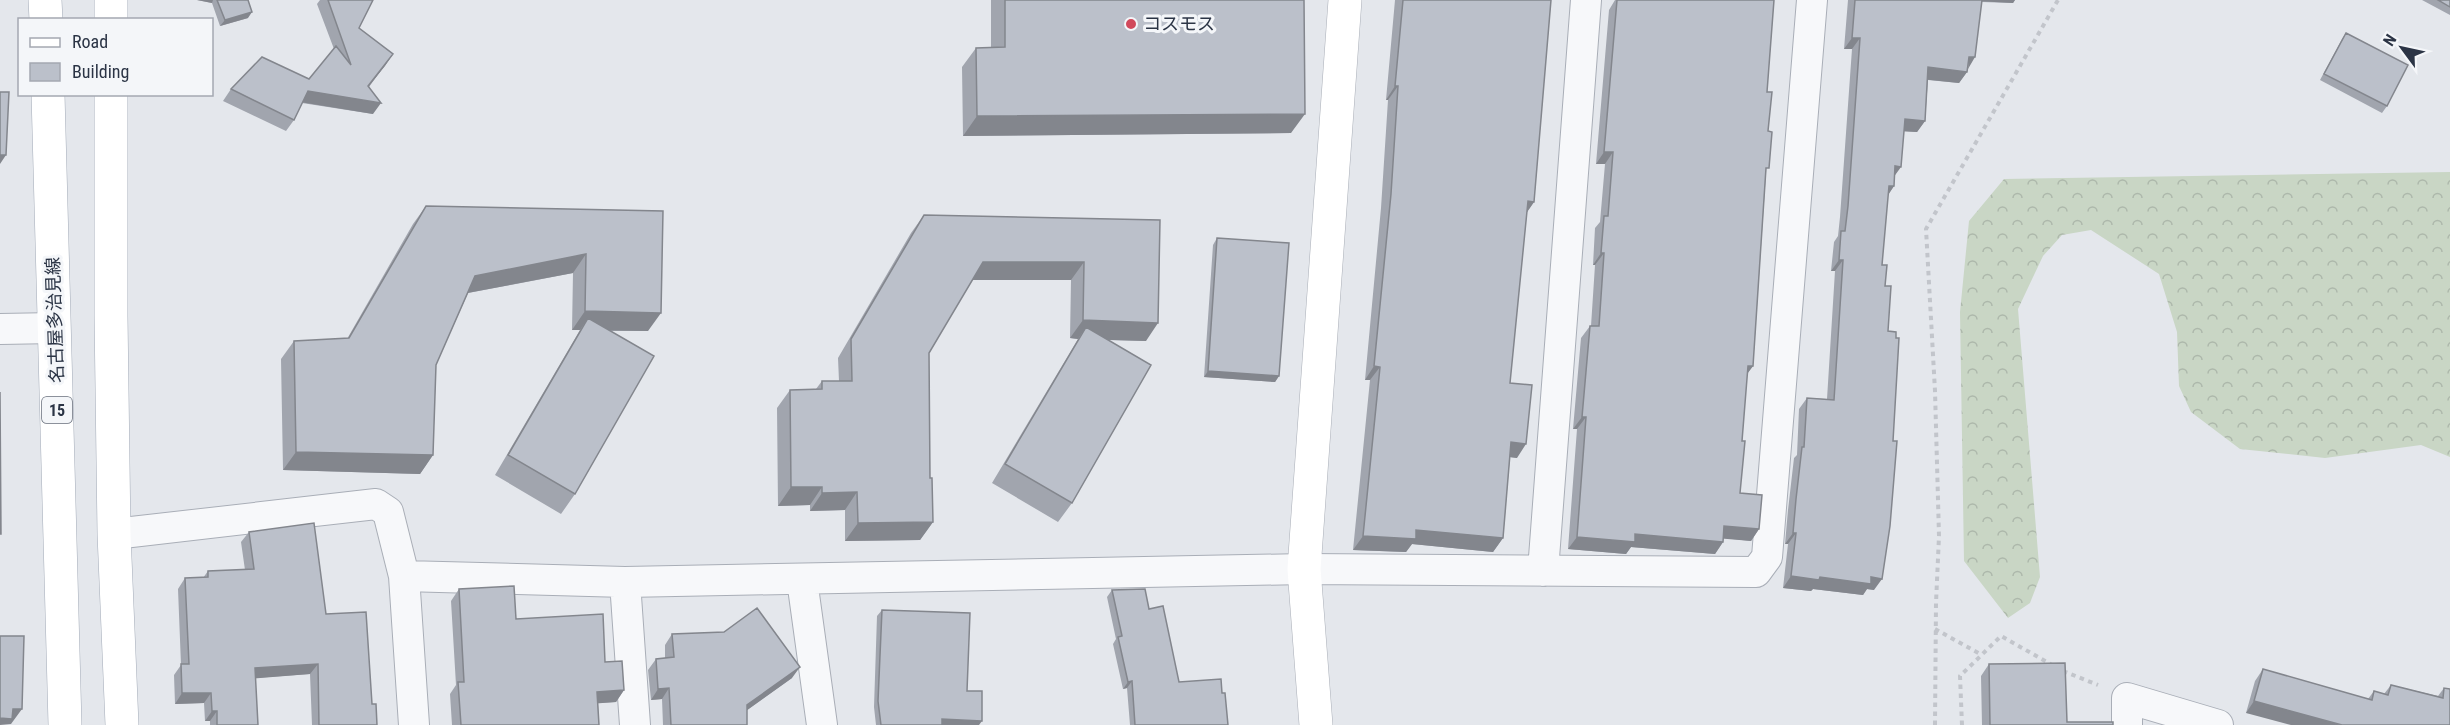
<svg xmlns="http://www.w3.org/2000/svg" width="2450" height="725" font-family="'Roboto Condensed','Noto Sans JP',sans-serif">
  <style>
    .forest { fill: url(#forest-crowns) }
    .lines { fill: none; stroke-linecap: round; stroke-linejoin: round }
    .street-casing { stroke: #a9aeb7; stroke-width: 32 }
    .secondary-casing { stroke: #a9aeb7; stroke-width: 34 }
    .primary-casing { stroke: #a3abb8; stroke-width: 34 }
    .path { stroke: #c2c5cb; stroke-width: 4; stroke-dasharray: 4.5 4.5; stroke-linecap: butt }
    .street { stroke: #f7f8fa; stroke-width: 30 }
    .secondary { stroke: #fff; stroke-width: 33 }
    .primary { stroke: #fff; stroke-width: 33 }
    .wall { fill: #a1a5ae }
    .shaded-wall { fill: #83868d }
    .building { fill: #bbc0ca; stroke: #83868d; stroke-width: 1.5 }
    .poi-dot { fill: #d1495b; stroke: #f4f6f9; stroke-width: 2 }
    .labels { text-anchor: middle; stroke-width: 6; stroke-linejoin: round; paint-order: stroke }
    .shield { fill: #f4f6f9; stroke: #676e7b; stroke-width: 1.5 }
    .shield-label { font-size: 16px; font-weight: bold; fill: #2b3445 }
    .poi-label { font-size: 18px; fill: #2b3445; stroke: #f4f6f9; text-anchor: start }
    .street-label { font-size: 18px; fill: #2b3445; stroke: #f4f6f9 }
  </style>
  <defs>
    <pattern id="forest-crowns" width="20" height="18" patternUnits="userSpaceOnUse" patternTransform="scale(1.5)"><rect width="20" height="18" fill="#c9d6c5"/><path d="M2 6a3 3 0 1 1 6 0M12 15a3 3 0 1 1 6 0" fill="none" stroke="#adb8ab"/></pattern>
  </defs>
  <rect width="100%" height="100%" fill="#e4e7ec"/>
  <path class="forest" d="M 2450,172 L 2450,457 L 2421,445 L 2325,458 L 2240,449 L 2191,412 L 2179,386 L 2177,332 L 2159,274 L 2091,230 L 2062,235 L 2043,256 L 2018,309 L 2040,577 L 2030,603 L 2008,618 L 1964,561 L 1960,312 L 1969,221 L 2004,179 Z"/>
  <g class="lines">
    <g class="street-casing">
      <path id="street" d="M 0,329 L 55,328
        M 114,534 L 376,504 L 388,512 L 404,576 L 414,725
        M 1543,571 L 1586,0
        M 404,576 L 625,582 L 1304,569 L 1756,572 L 1767,557 L 1812,0
        M 802,580 L 822,725
        M 625,582 L 635,725
        M 2127,725 L 2127,698 L 2218,725"/>
    </g>
    <g class="secondary-casing">
      <path id="secondary" d="M 1316,725 L 1304,569 L 1345,0"/>
    </g>
    <g class="primary-casing">
      <path id="primary" d="M 45,0 L 46,20
        M 111,20 L 111,0
        M 48,94 L 65,725
        M 111,94 L 111,316 L 114,534 L 122,725"/>
    </g>
    <path class="path" d="M 1935,629 L 1982,655
      M 2063,671 L 2098,685
      M 1935,725 L 1936,603 L 1939,536 L 1935,391 L 1926,229 L 2058,0
      M 1962,725 L 1960,676 L 2001,636 L 2054,666"/>
    <use href="#street" class="street"/>
    <use href="#secondary" class="secondary"/>
    <use href="#primary" class="primary"/>
  </g>
  <path class="wall" d="M 197,0 L 248,0 L 248,18 L 220,26 L 212,3 Z
    M 320,0 L 373,0 L 359,28 L 393,54 L 369,87 L 373,114 L 302,103 L 294,120 L 286,131 L 223,101 L 231,89 L 309,79 L 334,49 L 317,4 Z
    M 991,0 L 1304,0 L 1291,133 L 963,136 L 962,67 L 976,48 L 991,48 Z
    M 1395,0 L 1551,0 L 1534,202 L 1527,212 L 1510,383 L 1517,458 L 1510,457 L 1503,538 L 1493,552 L 1412,544 L 1406,552 L 1353,550 L 1370,380 L 1365,380 L 1381,208 L 1388,100 L 1386,100 Z
    M 1615,0 L 1774,0 L 1767,92 L 1768,131 L 1766,173 L 1753,366 L 1747,374 L 1742,441 L 1740,493 L 1759,529 L 1751,541 L 1723,538 L 1723,542 L 1715,554 L 1631,547 L 1626,554 L 1568,549 L 1577,429 L 1573,429 L 1581,338 L 1590,326 L 1591,326 L 1595,265 L 1593,265 L 1595,228 L 1600,222 L 1605,164 L 1596,164 L 1609,10 Z
    M 1848,0 L 2015,0 L 2013,3 L 1982,2 L 1967,72 L 1959,83 L 1928,80 L 1925,121 L 1917,132 L 1904,131 L 1894,177 L 1894,186 L 1888,195 L 1882,265 L 1885,286 L 1888,331 L 1874,590 L 1867,589 L 1863,595 L 1813,589 L 1811,591 L 1783,588 L 1788,544 L 1785,544 L 1788,510 L 1794,458 L 1797,455 L 1799,409 L 1807,398 L 1827,399 L 1835,271 L 1831,271 L 1834,242 L 1838,236 L 1840,217 L 1852,49 L 1844,49 Z
    M 2422,0 L 2450,0 L 2450,15 Z
    M 2346,33 L 2387,106 L 2382,113 L 2320,80 L 2342,39 Z
    M 426,206 L 663,211 L 648,331 L 610,331 L 575,494 L 561,514 L 495,475 L 580,330 L 572,330 L 573,273 L 468,293 L 436,365 L 433,455 L 420,474 L 283,470 L 281,359 L 294,341 L 347,339 L 413,224 Z
    M 924,215 L 1160,220 L 1146,341 L 1107,340 L 1072,503 L 1058,522 L 992,483 L 1078,339 L 1070,338 L 1071,280 L 972,280 L 929,353 L 930,478 L 933,522 L 920,540 L 845,541 L 845,510 L 810,511 L 810,505 L 778,506 L 777,408 L 790,390 L 816,389 L 822,381 L 839,381 L 838,358 L 911,233 Z
    M 1217,238 L 1279,376 L 1275,382 L 1204,377 L 1213,245 Z
    M 249,532 L 326,614 L 372,704 L 377,725 L 312,725 L 310,674 L 255,678 L 258,725 L 210,725 L 210,721 L 205,721 L 204,703 L 175,704 L 174,675 L 181,665 L 178,589 L 185,578 L 203,578 L 208,571 L 245,570 L 241,542 Z
    M 459,589 L 516,619 L 605,662 L 624,690 L 616,702 L 598,703 L 599,725 L 452,725 L 450,694 L 456,685 L 451,601 Z
    M 1112,590 L 1149,609 L 1179,682 L 1222,693 L 1228,725 L 1130,725 L 1127,688 L 1123,689 L 1113,644 L 1116,639 L 1107,597 Z
    M 882,610 L 967,691 L 979,725 L 876,725 L 874,707 L 877,616 Z
    M 672,634 L 792,678 L 747,710 L 747,725 L 663,725 L 662,699 L 651,700 L 648,670 L 656,659 L 665,658 L 665,645 Z
    M 1989,664 L 2067,722 L 2113,725 L 1982,725 L 1981,676 Z
    M 2263,669 L 2368,699 L 2374,691 L 2384,694 L 2391,685 L 2438,696 L 2444,688 L 2450,725 L 2246,713 L 2255,681 Z"/>
  <path class="shaded-wall" d="M 197,0 L 213,0 L 212,3 Z
    M 1977,0 L 2015,0 L 2013,3 L 1976,1 Z
    M 252,12 L 248,18 L 220,26 L 225,20 Z
    M 1852,38 L 1860,38 L 1852,49 L 1844,49 Z
    M 393,54 L 385,66 L 360,97 L 368,86 Z
    M 1969,57 L 1975,57 L 1968,69 Z
    M 1928,67 L 1967,72 L 1959,83 L 1921,79 Z
    M 1395,86 L 1398,86 L 1388,100 L 1386,100 Z
    M 308,91 L 381,103 L 373,114 L 300,102 Z
    M 1305,114 L 1291,133 L 963,136 L 977,116 Z
    M 1905,119 L 1925,121 L 1917,132 L 1897,131 Z
    M 1604,152 L 1613,152 L 1605,164 L 1596,164 Z
    M 0,155 L 6,155 L 0,164 Z
    M 1895,166 L 1901,167 L 1893,178 Z
    M 1889,186 L 1894,186 L 1886,198 Z
    M 1528,201 L 1534,202 L 1525,215 Z
    M 1601,253 L 1604,253 L 1595,265 L 1593,265 Z
    M 586,254 L 573,273 L 462,294 L 475,276 Z
    M 1839,260 L 1843,260 L 1835,271 L 1831,271 Z
    M 983,262 L 1084,262 L 1071,280 L 970,280 Z
    M 585,311 L 661,313 L 648,331 L 581,330 L 588,318 L 580,330 L 572,330 Z
    M 1083,320 L 1158,323 L 1146,341 L 1079,339 L 1086,327 L 1078,339 L 1070,338 Z
    M 1374,366 L 1380,367 L 1370,380 L 1365,380 Z
    M 1748,366 L 1753,366 L 1744,378 Z
    M 1208,371 L 1279,376 L 1275,382 L 1204,377 Z
    M 1582,417 L 1586,417 L 1577,429 L 1573,429 Z
    M 1511,442 L 1526,444 L 1517,458 L 1501,456 Z
    M 296,452 L 433,455 L 420,474 L 283,470 Z
    M 791,487 L 822,487 L 810,505 L 778,506 Z
    M 857,492 L 845,510 L 810,511 L 822,493 Z
    M 933,522 L 920,540 L 845,541 L 858,523 Z
    M 1724,526 L 1759,529 L 1751,541 L 1716,538 Z
    M 1416,530 L 1503,538 L 1493,552 L 1412,544 L 1406,552 L 1353,550 L 1363,536 Z
    M 1793,533 L 1796,533 L 1788,544 L 1785,544 Z
    M 1635,534 L 1723,542 L 1715,554 L 1631,547 L 1626,554 L 1568,549 L 1577,537 Z
    M 1791,576 L 1871,577 L 1882,579 L 1874,590 L 1867,589 L 1863,595 L 1813,589 L 1811,591 L 1783,588 Z
    M 318,664 L 310,674 L 248,679 L 255,668 Z
    M 800,667 L 792,678 L 739,716 L 747,705 Z
    M 1132,681 L 1127,688 L 1123,689 L 1128,682 Z
    M 669,688 L 662,699 L 651,700 L 658,689 Z
    M 624,690 L 616,702 L 589,704 L 597,692 Z
    M 182,693 L 211,693 L 204,703 L 175,704 Z
    M 2254,701 L 2342,725 L 2291,725 L 2246,713 Z
    M 13,709 L 22,709 L 11,724 L 0,725 L 0,718 Z
    M 212,711 L 217,711 L 210,721 L 205,721 Z
    M 942,719 L 982,721 L 979,725 L 938,725 Z"/>
  <path class="building" d="M 217,0 L 248,0 L 252,12 L 225,20 Z
    M 328,0 L 373,0 L 359,28 L 393,54 L 368,86 L 381,103 L 308,91 L 294,120 L 231,89 L 262,57 L 309,79 L 336,46 L 351,65 Z
    M 1005,0 L 1304,0 L 1305,114 L 977,116 L 976,48 L 1005,47 Z
    M 1403,0 L 1551,0 L 1534,202 L 1528,201 L 1510,383 L 1532,385 L 1526,444 L 1511,442 L 1503,538 L 1416,530 L 1416,539 L 1363,536 L 1380,367 L 1374,366 L 1391,194 L 1398,86 L 1395,86 Z
    M 1617,0 L 1774,0 L 1767,92 L 1772,92 L 1768,131 L 1772,132 L 1769,168 L 1766,168 L 1753,366 L 1748,366 L 1742,441 L 1745,441 L 1740,493 L 1762,495 L 1759,529 L 1724,526 L 1723,542 L 1635,534 L 1635,542 L 1577,537 L 1586,417 L 1582,417 L 1590,326 L 1599,326 L 1604,253 L 1601,253 L 1604,216 L 1608,216 L 1613,152 L 1604,152 Z
    M 1855,0 L 1982,0 L 1975,57 L 1969,57 L 1967,72 L 1928,67 L 1925,121 L 1905,119 L 1901,167 L 1895,166 L 1894,186 L 1889,186 L 1882,265 L 1887,265 L 1885,286 L 1891,286 L 1888,331 L 1896,332 L 1896,338 L 1899,338 L 1893,441 L 1897,441 L 1890,526 L 1882,579 L 1871,577 L 1871,584 L 1820,577 L 1819,580 L 1791,576 L 1796,533 L 1793,533 L 1796,499 L 1802,447 L 1804,447 L 1807,398 L 1834,400 L 1843,260 L 1839,260 L 1841,231 L 1845,231 L 1848,206 L 1860,38 L 1852,38 Z
    M 2438,0 L 2450,0 L 2450,7 Z
    M 2346,33 L 2408,65 L 2387,106 L 2324,74 Z
    M 0,92 L 9,92 L 6,155 L 0,155 Z
    M 426,206 L 663,211 L 661,313 L 585,311 L 586,254 L 475,276 L 436,365 L 433,455 L 296,452 L 294,341 L 349,338 Z
    M 924,215 L 1160,220 L 1158,323 L 1083,320 L 1084,262 L 983,262 L 929,353 L 930,478 L 932,478 L 933,522 L 858,523 L 857,492 L 822,493 L 822,487 L 791,487 L 790,390 L 822,389 L 822,381 L 852,381 L 851,339 Z
    M 1217,238 L 1289,243 L 1279,376 L 1208,371 Z
    M 588,318 L 654,356 L 575,494 L 508,455 Z
    M 1086,327 L 1151,365 L 1072,503 L 1005,464 Z
    M 0,392 L 1,534 L 0,534 Z
    M 314,523 L 326,614 L 366,612 L 372,704 L 376,704 L 377,725 L 319,725 L 318,664 L 255,668 L 258,725 L 217,725 L 217,711 L 212,711 L 211,693 L 182,693 L 181,664 L 189,664 L 185,578 L 208,577 L 208,571 L 254,569 L 249,532 Z
    M 514,586 L 516,619 L 603,614 L 605,662 L 622,661 L 624,690 L 597,692 L 599,725 L 461,725 L 458,682 L 464,682 L 459,589 Z
    M 1145,589 L 1149,609 L 1163,606 L 1179,682 L 1221,679 L 1222,693 L 1225,693 L 1228,725 L 1135,725 L 1132,681 L 1128,682 L 1118,637 L 1122,636 L 1112,590 Z
    M 757,608 L 800,667 L 747,705 L 747,725 L 671,725 L 669,688 L 658,689 L 656,659 L 674,657 L 672,634 L 724,632 Z
    M 882,610 L 970,613 L 967,691 L 982,691 L 982,721 L 942,719 L 942,725 L 881,725 L 878,701 Z
    M 0,636 L 24,636 L 22,709 L 13,709 L 12,719 L 0,718 Z
    M 2065,663 L 2067,722 L 2113,722 L 2113,725 L 1990,725 L 1989,664 Z
    M 2263,669 L 2372,700 L 2374,691 L 2388,695 L 2391,685 L 2443,698 L 2444,688 L 2450,689 L 2450,725 L 2342,725 L 2254,701 Z"/>
  <circle class="poi-dot" cx="1131" cy="24" r="6"/>
  <g class="labels">
    <rect class="shield" x="42" y="397" width="30" height="26" rx="4.5"/>
    <g class="shield-label">
      <text x="57" y="416">15</text>
    </g>
    <g class="poi-label">
      <text x="1143" y="30">コスモス</text>
    </g>
    <g class="street-label">
      <text transform="translate(55 320) rotate(-92)" y="6">名古屋多治見線</text>
    </g>
  </g>
  <rect x="18" y="18" width="195" height="78" fill="#f4f6f9" stroke="#a4a8b1" stroke-width="1.5"/>
  <rect x="30" y="38" width="30" height="9" fill="#ffffff" stroke="#a4a8b1" stroke-width="1.5"/>
  <text x="72" y="48" font-size="18" fill="#2b3445">Road</text>
  <rect x="30" y="63" width="30" height="18" fill="#bbc0ca" stroke="#a4a8b1" stroke-width="1.5"/>
  <text x="72" y="78" font-size="18" fill="#2b3445">Building</text>
  <g transform="translate(2402 48) rotate(303)" stroke="#f4f6f9" stroke-width="4.5" paint-order="stroke">
  <path d="M0-4.5L10 22L0 15L-10 22Z" fill="#2b3445"/>
  <text y="-9" font-size="16" font-weight="bold" text-anchor="middle" fill="#2b3445">N</text>
  </g>
</svg>
